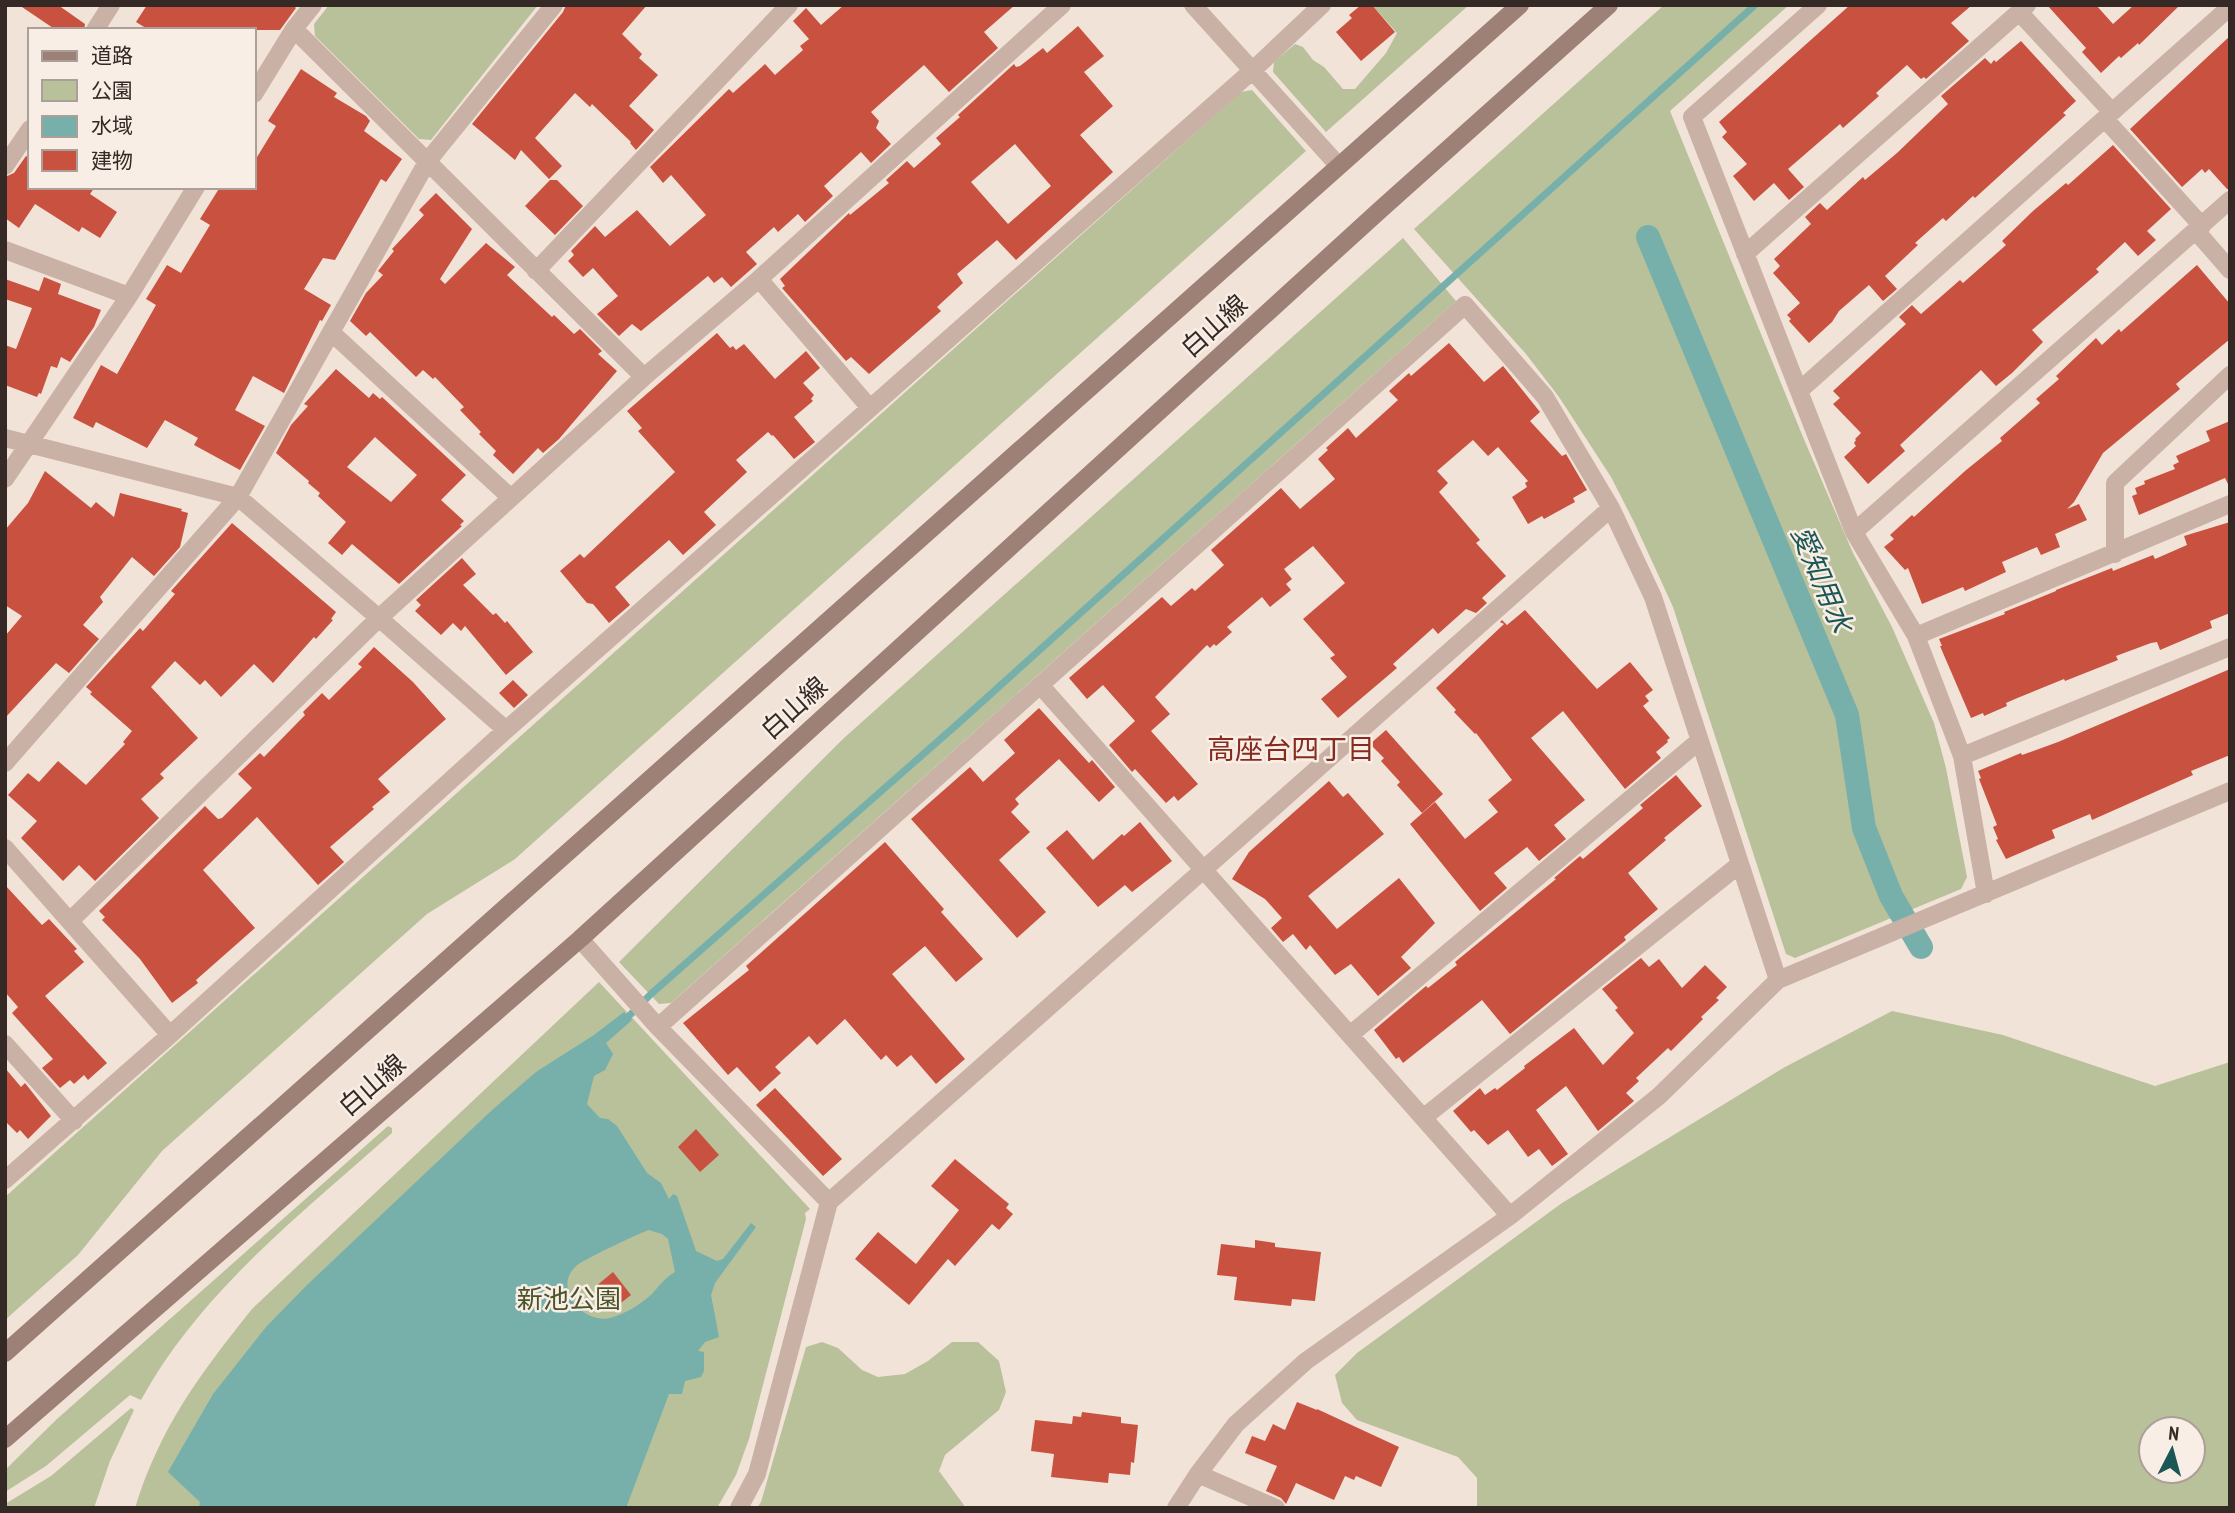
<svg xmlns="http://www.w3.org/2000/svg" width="2235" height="1513" font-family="'PT Sans Narrow','Noto Sans JP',sans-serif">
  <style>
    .green { fill: #b8c199; fill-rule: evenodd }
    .water { fill: #77afab; fill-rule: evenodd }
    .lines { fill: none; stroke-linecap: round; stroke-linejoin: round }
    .stream { stroke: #77afab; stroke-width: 7 }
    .canal { stroke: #77afab; stroke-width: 24 }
    .building { fill: #c85140; fill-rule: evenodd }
    .street { stroke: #cab1a5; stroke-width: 18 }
    .secondary { stroke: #9d8076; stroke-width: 18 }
    .labels { text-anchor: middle; stroke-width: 5; stroke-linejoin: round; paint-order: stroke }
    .street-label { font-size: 26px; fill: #352926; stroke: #f9eee5 }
    .park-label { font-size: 26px; fill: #49542a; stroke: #f9eee5 }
    .water-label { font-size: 28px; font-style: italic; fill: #1b5754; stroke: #f9eee5 }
    .neighbourhood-label { font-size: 28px; fill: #862b1e; stroke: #f9eee5 }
  </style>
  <rect width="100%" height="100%" fill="#f2e3d9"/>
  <path class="green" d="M 329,5 L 538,5 L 431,140 L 419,139 L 315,36 L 314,24 Z
    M 1372,5 L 1469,5 L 1326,132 L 1273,72 L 1274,62 L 1295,44 L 1303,47 L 1313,60 L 1324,67 L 1343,89 L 1355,89 L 1386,53 L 1397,33 Z
    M 1664,5 L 1789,5 L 1670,111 L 1803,437 L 1853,553 L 1892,627 L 1934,723 L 1946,768 L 1967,877 L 1961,889 L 1795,958 L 1786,954 L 1673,607 L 1634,522 L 1611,477 L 1559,397 L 1526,354 L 1414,229 Z
    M 1252,90 L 1306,151 L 515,859 L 427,914 L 162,1151 L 78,1255 L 5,1320 L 5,1197 L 1241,92 Z
    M 1403,238 L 1456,301 L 671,1003 L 659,1004 L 619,962 L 844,738 Z
    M 599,982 L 810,1209 L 805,1213 L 806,1219 L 749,1439 L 736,1475 L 717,1508 L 135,1508 C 160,1427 200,1374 252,1309 Z
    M 1892,1011 L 2003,1035 L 2155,1086 L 2230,1062 L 2230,1508 L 1477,1508 L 1477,1478 L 1458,1457 L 1357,1420 L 1342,1403 L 1335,1375 L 1357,1353 L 1562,1203 L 1785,1067 ZM 2151,1429 L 2193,1429 L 2193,1471 L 2151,1471 Z
    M 388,1126 L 392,1128 L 392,1133 C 302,1213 200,1292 141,1400 L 130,1395 L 46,1466 L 5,1492 L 5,1470 L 57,1419 Z
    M 822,1342 L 838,1348 L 862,1370 L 878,1377 L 905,1374 L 928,1361 L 952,1342 L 978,1342 L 999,1361 L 1006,1392 L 999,1410 L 945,1455 L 939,1471 L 966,1508 L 757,1508 L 761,1502 L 806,1347 Z
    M 131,1408 L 134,1410 L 110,1461 L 94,1508 L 5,1508 L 5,1504 L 51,1476 Z"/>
  <path class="water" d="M 624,1012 L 632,1020 L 606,1043 L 613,1054 L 605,1070 L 594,1076 L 587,1104 L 600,1118 L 608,1119 L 617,1126 L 647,1173 L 661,1183 L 669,1199 L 673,1194 L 677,1196 L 696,1251 L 717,1261 L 723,1259 L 751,1223 L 756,1227 L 715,1283 L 711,1295 L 719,1337 L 705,1342 L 698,1351 L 704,1352 L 704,1371 L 701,1377 L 685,1381 L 682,1394 L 669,1394 L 626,1508 L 199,1508 L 200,1502 L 168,1472 L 213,1394 L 266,1327 L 307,1285 L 490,1112 L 536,1072 L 594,1035 ZM 649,1230 L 662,1234 L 668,1239 L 675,1272 C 667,1276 659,1286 652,1294 C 640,1305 625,1314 610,1318 C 583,1324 552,1288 576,1266 C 583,1260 639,1233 649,1230 Z"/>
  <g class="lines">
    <path class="stream" d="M 623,1022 L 651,994 L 962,720 L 1755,5"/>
    <path class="canal" d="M 1648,237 L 1847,715 L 1864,828 L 1891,896 L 1921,947"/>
  </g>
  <path class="building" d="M 19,5 L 58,5 L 85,24 L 84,30 L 56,30 Z
    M 147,5 L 293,5 L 296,8 L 280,30 L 149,30 L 136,22 Z
    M 566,5 L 647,5 L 622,34 L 642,54 L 639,58 L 658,75 L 629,106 L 654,130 L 636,150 L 630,143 L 631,142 L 592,104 L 590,107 L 575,93 L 535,138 L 562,166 L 549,179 L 521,150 L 515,160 L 472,124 L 563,12 Z
    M 844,5 L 1015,5 L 984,32 L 998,48 L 949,92 L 924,65 L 871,112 L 879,121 L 876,128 L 891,144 L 871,163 L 861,152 L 824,186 L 833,196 L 805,222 L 798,214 L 778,232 L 774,227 L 746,252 L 757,264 L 731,287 L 722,277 L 714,283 L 708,276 L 641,331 L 632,324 L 619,336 L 597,314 L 618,296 L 593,268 L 583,277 L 568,261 L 574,255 L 571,251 L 595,226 L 605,237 L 637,210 L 670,246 L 706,215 L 671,175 L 663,183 L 650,167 L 729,89 L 733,93 L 765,64 L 775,75 L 803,50 L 800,46 L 809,39 L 793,21 L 806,8 L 821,25 Z
    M 1361,5 L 1372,5 L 1395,32 L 1361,61 L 1336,32 L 1352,18 L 1349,15 Z
    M 1850,5 L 1972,5 L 1951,23 L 1969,41 L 1926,79 L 1924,77 L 1921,79 L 1907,65 L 1876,93 L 1879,96 L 1843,128 L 1840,124 L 1788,169 L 1804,187 L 1789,200 L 1774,183 L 1754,201 L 1733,176 L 1747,164 L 1722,137 L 1727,132 L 1719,122 Z
    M 2047,5 L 2096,5 L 2113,24 L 2134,5 L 2180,5 L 2139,45 L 2138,43 L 2121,58 L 2119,56 L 2101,73 L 2082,52 L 2086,48 Z
    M 1078,26 L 1104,56 L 1084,72 L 1113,106 L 1080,135 L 1113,172 L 1016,260 L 997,240 L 957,274 L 963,283 L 937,307 L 941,311 L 869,374 L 851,357 L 846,361 L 782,288 L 785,286 L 780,279 L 849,213 L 850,215 L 889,183 L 886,180 L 907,161 L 914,168 L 941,144 L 936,138 L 960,117 L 958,115 L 1014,64 L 1016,67 L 1020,66 L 1043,48 L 1047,53 ZM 1015,144 L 1051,186 L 1008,224 L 971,182 Z
    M 2230,36 L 2230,189 L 2227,189 L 2209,169 L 2205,173 L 2202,169 L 2182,187 L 2130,129 Z
    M 2021,41 L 2076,101 L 2063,113 L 2066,115 L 1975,198 L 1973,196 L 1946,221 L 1943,218 L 1915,243 L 1918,245 L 1885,276 L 1897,289 L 1883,301 L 1869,285 L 1839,311 L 1832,322 L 1809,343 L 1789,321 L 1791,319 L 1787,315 L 1800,303 L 1773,273 L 1780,266 L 1774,259 L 1811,224 L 1805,217 L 1820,203 L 1827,210 L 1863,177 L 1865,180 L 1897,153 L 1948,104 L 1941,96 L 1985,58 L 1991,64 L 1994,60 L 1996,62 Z
    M 301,69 L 337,93 L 334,97 L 366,116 L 370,121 L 364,131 L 402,159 L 386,182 L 381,179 L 335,260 L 323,258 L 304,289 L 331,305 L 322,321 L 320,320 L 284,393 L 253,376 L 235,410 L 265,426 L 240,470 L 194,445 L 198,438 L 165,420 L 147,448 L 96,422 L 93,428 L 73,418 L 101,365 L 117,374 L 156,305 L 146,299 L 167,265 L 181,273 L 210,225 L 200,219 L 220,187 L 254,187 L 254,162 L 276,126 L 268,121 Z
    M 2113,145 L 2171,209 L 2147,231 L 2156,240 L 2138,256 L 2125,242 L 2096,269 L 2099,272 L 2032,330 L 2043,342 L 2012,373 L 1996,386 L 1981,370 L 1900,445 L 1905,451 L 1868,484 L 1844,457 L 1856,446 L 1854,443 L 1856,440 L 1855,439 L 1861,433 L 1833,404 L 1840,398 L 1833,391 L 1906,324 L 1899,317 L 1912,305 L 1921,314 L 1960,280 L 1963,283 L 2006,245 L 2002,241 L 2033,211 L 2066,183 L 2068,185 Z
    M 26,156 L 30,158 L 30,187 L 95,187 L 90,194 L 117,212 L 100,238 L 82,227 L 79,232 L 35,204 L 19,228 L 5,218 L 5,177 L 14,173 Z
    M 550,180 L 557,180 L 583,206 L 555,235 L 525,206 Z
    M 436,193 L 472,229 L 440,279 L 445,284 L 486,243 L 515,267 L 507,275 L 552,317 L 554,315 L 574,334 L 580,329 L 602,351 L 598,354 L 617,371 L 559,439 L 543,453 L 538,448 L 513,474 L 493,455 L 496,451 L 479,434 L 481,432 L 460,410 L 464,407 L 435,377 L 433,379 L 423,370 L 416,377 L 370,332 L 366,336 L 350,321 L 366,293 L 383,275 L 378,271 L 394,251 L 392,249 L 424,215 L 419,210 Z
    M 2197,265 L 2230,304 L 2230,339 L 2176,384 L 2180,389 L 2103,453 L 2074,502 L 2067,509 L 2079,504 L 2087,520 L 2055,534 L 2060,547 L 2041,555 L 2037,547 L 2002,562 L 2006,572 L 1965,591 L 1963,587 L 1922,604 L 1908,568 L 1905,570 L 1884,547 L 1894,539 L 1890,535 L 1912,515 L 1914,517 L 1965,471 L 2002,441 L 2000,438 L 2040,403 L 2036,399 L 2059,379 L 2056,376 L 2096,338 L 2102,345 L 2119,329 L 2121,332 Z
    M 44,277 L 61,284 L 58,294 L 101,310 L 94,327 L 70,362 L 61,357 L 57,368 L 51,366 L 41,394 L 39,393 L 37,397 L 5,385 L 5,345 L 16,349 L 32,308 L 5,299 L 5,279 L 39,291 Z
    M 717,333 L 730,348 L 733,346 L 736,350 L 744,344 L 775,379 L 806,351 L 820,368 L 803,383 L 814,395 L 811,399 L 813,401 L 794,417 L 815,442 L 794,459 L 773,435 L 772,436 L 768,432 L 736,460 L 747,472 L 704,512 L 716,525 L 683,555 L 669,540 L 615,587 L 630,605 L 609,623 L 593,604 L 587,603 L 560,571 L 580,554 L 584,558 L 675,472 L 638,431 L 642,428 L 627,411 Z
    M 1449,343 L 1484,382 L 1503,366 L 1540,412 L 1530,421 L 1562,456 L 1566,454 L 1587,490 L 1573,498 L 1575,502 L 1544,519 L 1542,516 L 1528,524 L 1512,497 L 1527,487 L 1525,483 L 1528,481 L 1498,447 L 1488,456 L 1473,440 L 1437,471 L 1448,483 L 1439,492 L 1480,540 L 1476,543 L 1506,576 L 1482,598 L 1487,603 L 1476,613 L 1466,609 L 1438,634 L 1433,628 L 1393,664 L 1397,668 L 1338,718 L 1321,699 L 1347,677 L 1330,658 L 1335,655 L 1303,619 L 1345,583 L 1313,546 L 1284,569 L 1292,579 L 1286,584 L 1291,590 L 1270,607 L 1262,597 L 1227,627 L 1232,632 L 1216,646 L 1214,644 L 1210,648 L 1207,645 L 1155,697 L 1170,714 L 1151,731 L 1198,784 L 1178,801 L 1174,796 L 1166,803 L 1135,769 L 1132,772 L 1109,745 L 1135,721 L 1103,685 L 1087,699 L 1069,678 L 1162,597 L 1171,606 L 1192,588 L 1195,591 L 1224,565 L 1211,550 L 1281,488 L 1300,509 L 1335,479 L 1318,459 L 1328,450 L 1326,448 L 1348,428 L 1356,438 L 1398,400 L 1389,391 L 1409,373 L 1411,376 Z
    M 336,369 L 369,398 L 373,393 L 380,399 L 382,397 L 466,475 L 441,500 L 464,521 L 460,525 L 462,526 L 399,584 L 352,544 L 342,555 L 328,543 L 346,522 L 318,496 L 320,493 L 308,483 L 309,481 L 276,453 L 291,425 L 308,406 L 304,404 ZM 375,437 L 417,475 L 391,502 L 347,467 Z
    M 2230,421 L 2230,488 L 2225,478 L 2139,515 L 2132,496 L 2137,494 L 2135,488 L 2145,484 L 2144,481 L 2175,469 L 2173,465 L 2179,462 L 2176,456 L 2210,441 L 2206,431 Z
    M 45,471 L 91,508 L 96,502 L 114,517 L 120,493 L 182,509 L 181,511 L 188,513 L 180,547 L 154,576 L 132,557 L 100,597 L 103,602 L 83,625 L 99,639 L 69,673 L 56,663 L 5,718 L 5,636 L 22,616 L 5,605 L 5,530 L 28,503 Z
    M 2230,522 L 2230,613 L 2210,621 L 2212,628 L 2160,650 L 2157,642 L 2151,643 L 2116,656 L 2118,660 L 2065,681 L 2064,679 L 2015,699 L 2006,703 L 2007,706 L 1984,716 L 1983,713 L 1971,718 L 1940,646 L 1942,646 L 1939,639 L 2005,614 L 2004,612 L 2056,591 L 2056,590 L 2112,568 L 2113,571 L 2153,555 L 2155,559 L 2187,545 L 2184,536 Z
    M 232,523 L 336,612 L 331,619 L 333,620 L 316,639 L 314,637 L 273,683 L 254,664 L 221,697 L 205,680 L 200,685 L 175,661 L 151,687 L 198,738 L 160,774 L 164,778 L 141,799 L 159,818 L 95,881 L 79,865 L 63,881 L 21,838 L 37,821 L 8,795 L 28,773 L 39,782 L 58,761 L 86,785 L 125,744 L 123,742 L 132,731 L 90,694 L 92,692 L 86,687 L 140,628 L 143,631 L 175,594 L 171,591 Z
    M 462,558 L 476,574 L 463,585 L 493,615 L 496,613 L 505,623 L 507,621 L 533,652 L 506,675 L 465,626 L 461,631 L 453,623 L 441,635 L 415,611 L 421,605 L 416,600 Z
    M 1525,610 L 1597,689 L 1630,662 L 1653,690 L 1645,696 L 1649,701 L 1643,706 L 1670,738 L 1667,740 L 1668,742 L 1656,752 L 1661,758 L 1625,789 L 1563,711 L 1531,738 L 1585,800 L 1554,825 L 1566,839 L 1539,861 L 1527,847 L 1494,873 L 1507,888 L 1480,911 L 1410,824 L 1435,802 L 1465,839 L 1498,812 L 1488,800 L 1512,780 L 1476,733 L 1475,734 L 1454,712 L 1456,710 L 1436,688 L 1504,624 L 1500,622 L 1502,620 L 1507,625 Z
    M 374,647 L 413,682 L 446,719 L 378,779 L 390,792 L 372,807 L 374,809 L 330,847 L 344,862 L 318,885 L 257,817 L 203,870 L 255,928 L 196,980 L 198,983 L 172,1003 L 140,959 L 102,920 L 105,917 L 99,911 L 205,806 L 218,819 L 222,818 L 252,788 L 238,774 L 260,753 L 264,757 L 305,715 L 303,712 L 322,693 L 329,700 L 362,667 L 358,664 Z
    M 2230,669 L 2230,755 L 2191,771 L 2193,775 L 2092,820 L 2090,814 L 2052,830 L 2055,838 L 2006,859 L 1996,840 L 1998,839 L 1993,827 L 1997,825 L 1979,779 L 1981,778 L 1978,771 L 2021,753 L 2022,755 L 2058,742 Z
    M 513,680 L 528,695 L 514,708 L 499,693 Z
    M 1039,708 L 1089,763 L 1092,760 L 1115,787 L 1099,802 L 1059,759 L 1015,799 L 1019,804 L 1011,812 L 1030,832 L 999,860 L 1046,912 L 1017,938 L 911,819 L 970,767 L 983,782 L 1015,753 L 1004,740 Z
    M 1386,730 L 1443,794 L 1422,813 L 1397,785 L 1400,782 L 1381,761 L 1384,758 L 1370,744 Z
    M 1676,775 L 1702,806 L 1664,838 L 1666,840 L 1628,873 L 1658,909 L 1624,937 L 1626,940 L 1510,1034 L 1482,1000 L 1403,1063 L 1399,1057 L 1396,1059 L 1374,1030 L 1426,986 L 1428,988 L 1457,965 L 1455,962 L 1556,879 L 1554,878 L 1580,856 L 1583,859 L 1643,808 L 1640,805 Z
    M 1329,781 L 1343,797 L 1348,793 L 1384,834 L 1308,896 L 1337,929 L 1399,878 L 1435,923 L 1401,957 L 1411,968 L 1378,996 L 1351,964 L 1335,975 L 1310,945 L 1306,950 L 1293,934 L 1283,942 L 1271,928 L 1282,918 L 1265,899 L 1232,879 L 1249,852 Z
    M 1140,822 L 1172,861 L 1132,892 L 1125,885 L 1098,907 L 1046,848 L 1067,830 L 1093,860 L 1122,834 L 1124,836 Z
    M 885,842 L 944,909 L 941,912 L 983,959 L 956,982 L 925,946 L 892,974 L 965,1059 L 936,1084 L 911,1055 L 897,1067 L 886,1055 L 881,1060 L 845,1019 L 817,1045 L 809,1036 L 775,1067 L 781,1073 L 760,1092 L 737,1067 L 728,1075 L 683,1023 L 749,970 L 746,966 Z
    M 5,885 L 42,925 L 49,919 L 77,949 L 74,951 L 84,962 L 45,996 L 107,1063 L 88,1080 L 84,1075 L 74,1084 L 70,1080 L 60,1088 L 42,1068 L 53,1059 L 12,1013 L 18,1007 L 5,992 Z
    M 1641,958 L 1649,967 L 1659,959 L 1682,988 L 1705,965 L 1727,987 L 1716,998 L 1719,1000 L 1701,1017 L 1703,1019 L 1671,1051 L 1668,1048 L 1636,1078 L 1639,1081 L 1626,1093 L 1634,1101 L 1598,1131 L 1566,1086 L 1536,1110 L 1568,1154 L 1552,1166 L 1539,1149 L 1528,1157 L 1508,1130 L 1488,1145 L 1474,1130 L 1471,1132 L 1453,1111 L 1480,1088 L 1485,1095 L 1495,1088 L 1497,1090 L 1525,1068 L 1524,1066 L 1574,1028 L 1603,1065 L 1634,1033 L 1615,1010 L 1618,1008 L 1602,989 Z
    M 5,1068 L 21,1087 L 25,1083 L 51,1116 L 28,1139 L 20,1130 L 17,1133 L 5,1121 Z
    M 775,1088 L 842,1159 L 823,1176 L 756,1105 Z
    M 696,1129 L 719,1155 L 700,1172 L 678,1147 Z
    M 955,1159 L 1009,1204 L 1006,1208 L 1013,1214 L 999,1230 L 992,1224 L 955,1266 L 948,1259 L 909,1305 L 855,1259 L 878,1232 L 916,1264 L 959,1210 L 931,1186 Z
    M 1255,1240 L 1275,1243 L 1275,1247 L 1321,1252 L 1315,1301 L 1292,1299 L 1291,1306 L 1234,1300 L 1237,1277 L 1217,1275 L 1221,1244 L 1255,1248 Z
    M 613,1272 L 631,1295 L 612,1310 L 595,1287 Z
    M 1297,1402 L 1317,1410 L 1317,1409 L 1399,1447 L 1381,1487 L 1356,1476 L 1354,1480 L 1345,1476 L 1334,1500 L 1296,1483 L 1286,1504 L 1281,1498 L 1266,1491 L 1277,1466 L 1245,1453 L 1252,1436 L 1265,1441 L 1273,1424 L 1285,1430 Z
    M 1082,1412 L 1121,1417 L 1121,1423 L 1138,1425 L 1134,1463 L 1131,1462 L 1130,1475 L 1109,1473 L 1108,1483 L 1051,1477 L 1054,1454 L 1031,1451 L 1035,1420 L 1072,1424 L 1073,1416 L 1081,1417 Z"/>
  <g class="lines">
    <path class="street" d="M 1193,5 L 1338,165
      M 1818,5 L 1692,117 L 1854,532 L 1916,636 L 1962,756 L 1986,894
      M 2019,12 L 2112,112
      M 294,29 L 644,377
      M 95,30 L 111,5
      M 254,94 L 294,29 L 313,5
      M 2105,119 L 2202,226
      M 5,166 L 30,129
      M 2196,231 L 2230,270
      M 5,250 L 129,296
      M 1745,254 L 2027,5
      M 536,271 L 789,5
      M 759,279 L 870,408
      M 332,333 L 511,498
      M 1799,391 L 2230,7
      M 5,438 L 238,497 L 379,618 L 506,730
      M 5,479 L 129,296 L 196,187
      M 1854,532 L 2230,200
      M 2115,554 L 2115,483 L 2230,375
      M 1916,636 L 2230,504
      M 1041,686 L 1510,1216
      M 1962,756 L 2230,647
      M 5,763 L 238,497 L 427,162 L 554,5
      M 5,848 L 170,1035
      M 70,921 L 379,618 L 644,377 L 759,279 L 1062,5
      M 580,939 L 658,1027 L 829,1202
      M 658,1027 L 1465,305 L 1545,397 L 1611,508 L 1653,597 L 1778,980
      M 1350,1035 L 1699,741
      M 5,1044 L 74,1121
      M 1423,1118 L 1740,864
      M 5,1180 L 170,1035 L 506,730 L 1253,70 L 1322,5
      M 1198,1474 L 1276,1508
      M 739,1508 L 757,1474 L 829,1202 L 1611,508
      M 1176,1508 L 1198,1474 L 1236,1424 L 1306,1361 L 1510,1216 L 1659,1096 L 1778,980 L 2230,791"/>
    <path class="secondary" d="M 5,1353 L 1520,5
      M 5,1439 L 580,939 L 1380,210 L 1609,5"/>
  </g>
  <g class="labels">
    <g class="street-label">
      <text transform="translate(1214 326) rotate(-42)" y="9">白山線</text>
      <text transform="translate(794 708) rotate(-42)" y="9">白山線</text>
      <text transform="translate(372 1085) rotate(-41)" y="9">白山線</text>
    </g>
    <g class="park-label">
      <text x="569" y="1308">新池公園</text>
    </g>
    <g class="water-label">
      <text transform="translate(1822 579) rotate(67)" y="10">愛知用水</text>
    </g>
    <g class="neighbourhood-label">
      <text x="1291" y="759">高座台四丁目</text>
    </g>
  </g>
  <rect width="2235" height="1513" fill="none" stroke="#352926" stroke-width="14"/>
  <rect x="28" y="28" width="228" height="161" fill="#f9eee5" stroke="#ab9f99" stroke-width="2"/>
  <rect x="42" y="51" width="35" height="10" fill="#9d8076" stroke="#ab9f99" stroke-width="2"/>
  <text x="91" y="63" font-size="21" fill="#352926">道路</text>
  <rect x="42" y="80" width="35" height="21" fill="#b8c199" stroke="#ab9f99" stroke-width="2"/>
  <text x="91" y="98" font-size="21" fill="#352926">公園</text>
  <rect x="42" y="116" width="35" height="21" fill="#77afab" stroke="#ab9f99" stroke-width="2"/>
  <text x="91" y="133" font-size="21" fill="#352926">水域</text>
  <rect x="42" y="150" width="35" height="21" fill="#c85140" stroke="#ab9f99" stroke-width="2"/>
  <text x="91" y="168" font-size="21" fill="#352926">建物</text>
  <g transform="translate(2172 1450) rotate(6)"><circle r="33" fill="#f9eee5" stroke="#ab9f99" stroke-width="2"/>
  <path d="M0-5L12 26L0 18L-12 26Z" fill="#1b5754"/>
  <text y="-10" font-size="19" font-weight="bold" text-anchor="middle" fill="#352926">N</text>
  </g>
</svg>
